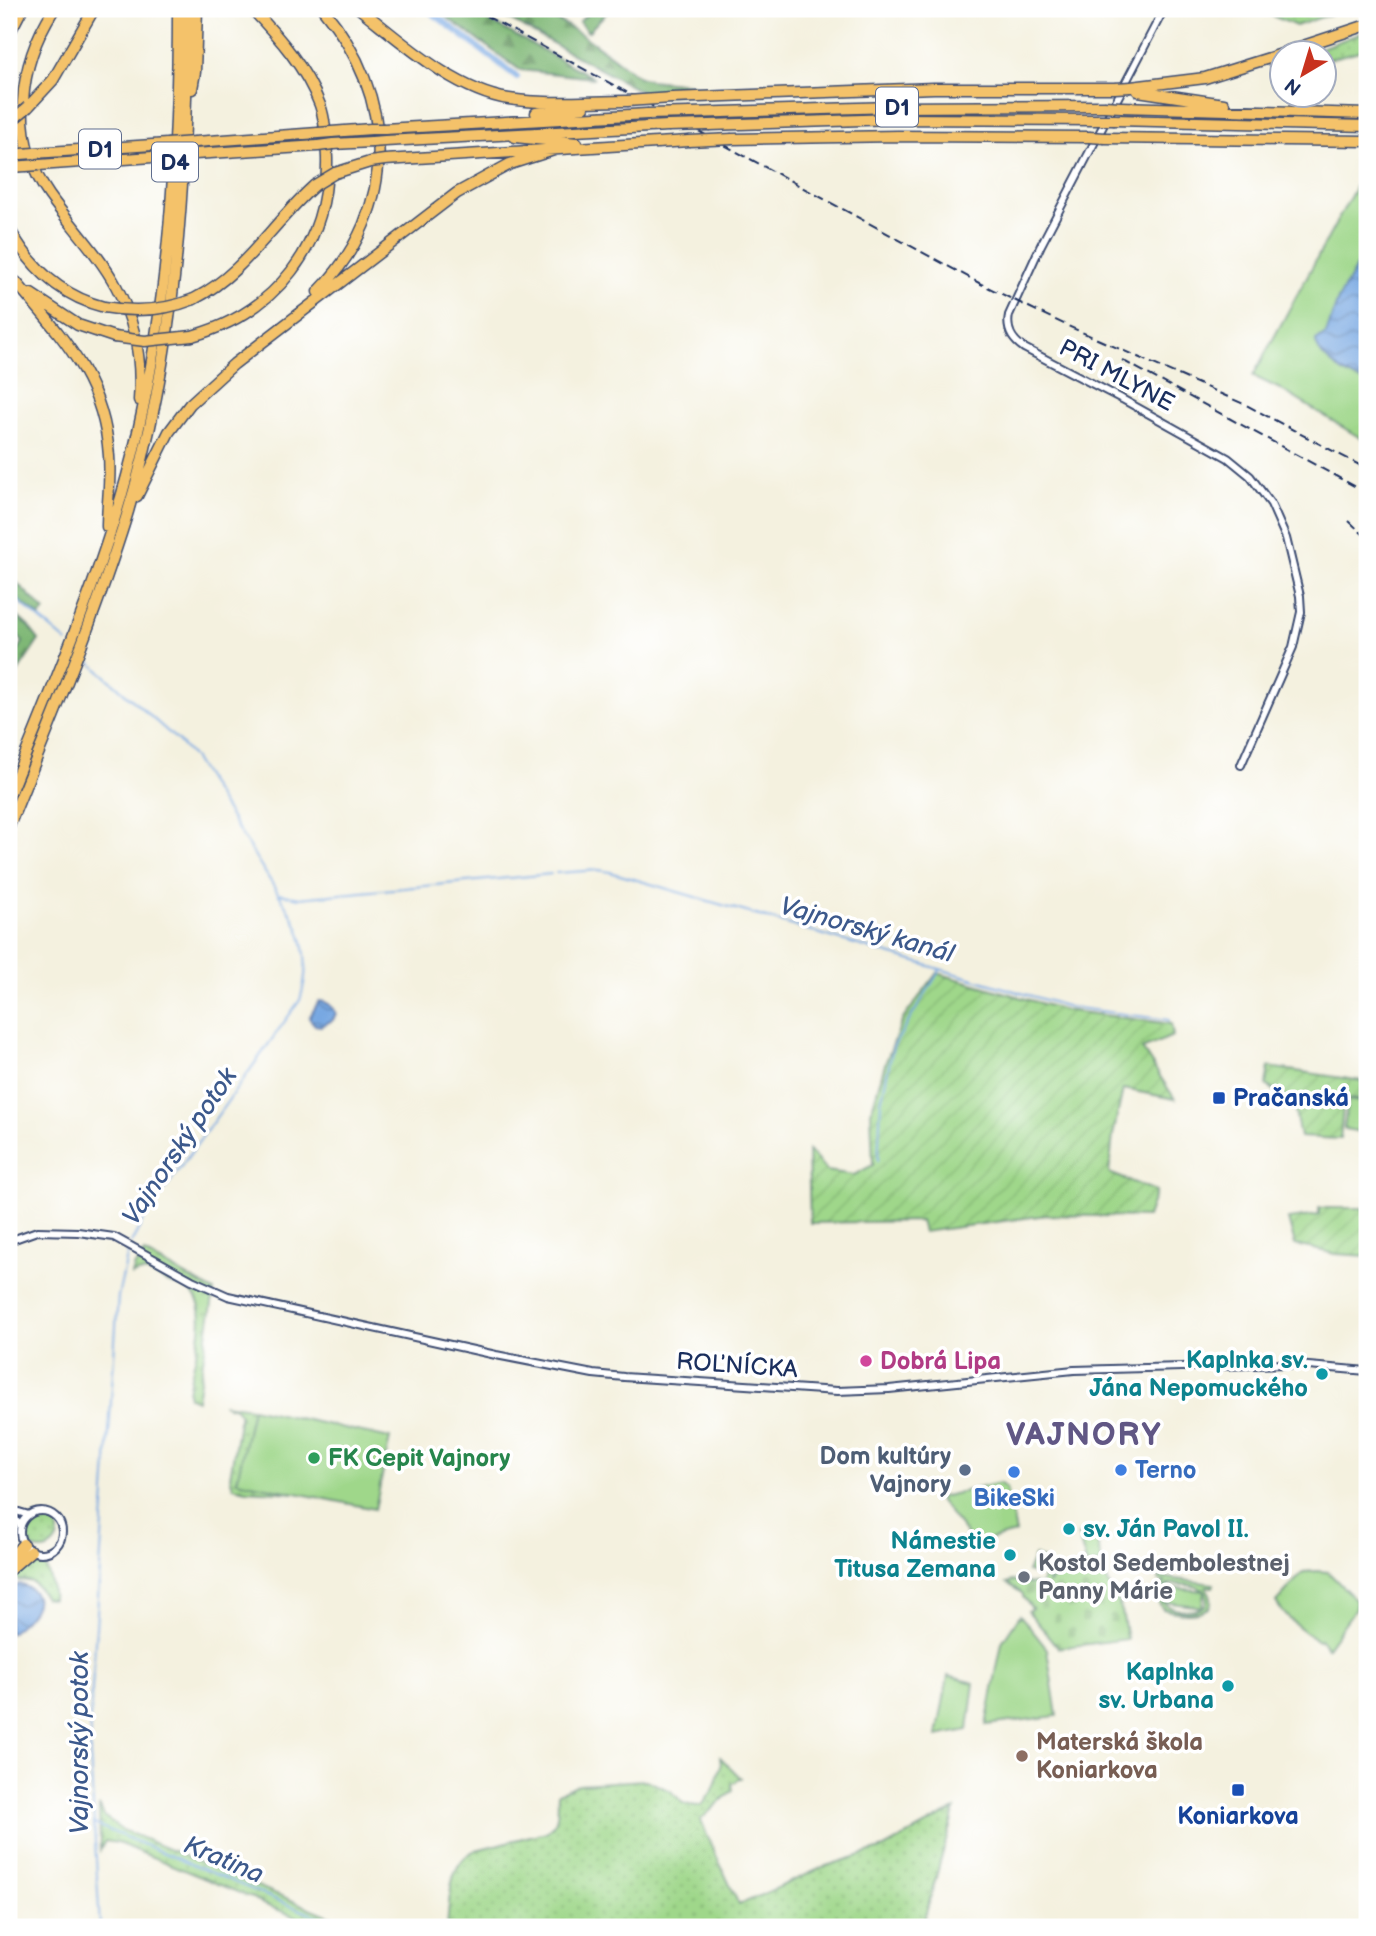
<svg xmlns="http://www.w3.org/2000/svg" width="1376" height="1936" font-family="'Balsamiq Sans',sans-serif">
  <style>
    .grass { fill: url(#grass-dots); stroke: #5d8374; stroke-width: 2 }
    .forest { fill: url(#forest-firs); stroke: #4d746a; stroke-width: 2 }
    .cemetery { fill: url(#cemetery-stones); stroke: #5d8374; stroke-width: 2 }
    .park { fill: #9fd78a; stroke: #5d8374; stroke-width: 2; fill-rule: evenodd }
    .garden { fill: url(#garden-furrows); stroke: #5d8374; stroke-width: 2 }
    .water { fill: url(#water-waves); stroke: #4a6ca0; stroke-width: 2 }
    .lines { fill: none; stroke-linecap: round; stroke-linejoin: round }
    .stream { stroke: #78a8e2; stroke-width: 2 }
    .canal { stroke: #78a8e2; stroke-width: 6 }
    .tertiary-casing { stroke: #3c4c71; stroke-width: 10 }
    .motorway-casing { stroke: #3c4c71; stroke-width: 13 }
    .tertiary { stroke: #fff; stroke-width: 6 }
    .motorway { stroke: #f4c26a; stroke-width: 10 }
    .rail { stroke: #1b2f5e; stroke-width: 2; stroke-dasharray: 10 5; stroke-linecap: butt }
    .motorway-bridge-casing { stroke: #3c4c71; stroke-width: 13; stroke-linecap: butt }
    .motorway-bridge { stroke: #f4c26a; stroke-width: 10 }
    .transit-dot { fill: #1a4fb4; stroke: #fff; stroke-width: 2.5 }
    .hotel-dot { fill: #d1479c; stroke: #fff; stroke-width: 2.5 }
    .culture-dot { fill: #0f9aa8; stroke: #fff; stroke-width: 2.5 }
    .leisure-dot { fill: #2e9e5b; stroke: #fff; stroke-width: 2.5 }
    .service-dot { fill: #5c6f8a; stroke: #fff; stroke-width: 2.5 }
    .shop-dot { fill: #3f7fe0; stroke: #fff; stroke-width: 2.5 }
    .worship-dot { fill: #6b7280; stroke: #fff; stroke-width: 2.5 }
    .education-dot { fill: #8d6e63; stroke: #fff; stroke-width: 2.5 }
    .labels { text-anchor: middle; stroke-width: 7; stroke-linejoin: round; paint-order: stroke }
    .shield { fill: #fff; stroke: #5f6d8e; stroke-width: 2 }
    .shield-label { font-size: 23px; font-weight: bold; fill: #1b2f5e }
    .street-label { font-size: 24px; fill: #1b2f5e; stroke: #fff }
    .transit-label { font-size: 24px; font-weight: bold; fill: #164399; stroke: #fff; text-anchor: start }
    .culture-label { font-size: 24px; font-weight: bold; fill: #0d838f; stroke: #fff; text-anchor: end }
    .hotel-label { font-size: 24px; font-weight: bold; fill: #b23c85; stroke: #fff; text-anchor: start }
    .service-label { font-size: 24px; font-weight: bold; fill: #4e5e75; stroke: #fff; text-anchor: end }
    .leisure-label { font-size: 24px; font-weight: bold; fill: #27864d; stroke: #fff; text-anchor: start }
    .shop-label { font-size: 24px; font-weight: bold; fill: #366cbe; stroke: #fff; text-anchor: start }
    .worship-label { font-size: 24px; font-weight: bold; fill: #5b616d; stroke: #fff; text-anchor: start }
    .education-label { font-size: 24px; font-weight: bold; fill: #785e54; stroke: #fff; text-anchor: start }
    .water-label { font-size: 26px; font-style: italic; fill: #3c598c; stroke: #fff }
    .district-label { font-size: 32px; font-weight: bold; letter-spacing: 2px; fill: #615785; stroke: #fff }
  </style>
  <defs>
    <pattern id="grass-dots" width="8" height="8" patternUnits="userSpaceOnUse" patternTransform="scale(1.75)"><rect width="8" height="8" fill="#9fd78a"/><path d="M2 2h.1M6 6h.1" fill="none" stroke="#88b97a" stroke-width="1.8" stroke-linecap="round"/></pattern>
    <pattern id="forest-firs" width="22" height="20" patternUnits="userSpaceOnUse" patternTransform="scale(1.75)"><rect width="22" height="20" fill="#7fb876"/><path d="M5 1l3.5 6h-7zM16 11l3.5 6h-7z" fill="#679664"/></pattern>
    <pattern id="cemetery-stones" width="16" height="16" patternUnits="userSpaceOnUse" patternTransform="scale(1.75)"><rect width="16" height="16" fill="#9fd78a"/><path d="M2 7V4a2 2 0 0 1 4 0v3zM10 15v-3a2 2 0 0 1 4 0v3z" fill="#88b97a"/></pattern>
    <pattern id="garden-furrows" width="10" height="10" patternUnits="userSpaceOnUse" patternTransform="scale(1.75)"><rect width="10" height="10" fill="#9fd78a"/><path d="M-1 1l2-2M0 10L10 0M9 11l2-2" fill="none" stroke="#88b97a"/></pattern>
    <pattern id="water-waves" width="16" height="10" patternUnits="userSpaceOnUse" patternTransform="scale(1.75)"><rect width="16" height="10" fill="#78a8e2"/><path d="M0 5q4-4 8 0t8 0" fill="none" stroke="#6289ba"/></pattern>
  </defs>
  <rect width="100%" height="100%" fill="#fff"/>
  <filter id="ink" filterUnits="userSpaceOnUse"><feTurbulence type="fractalNoise" baseFrequency=".0143" numOctaves="2"/><feDisplacementMap in="SourceGraphic" scale="14" xChannelSelector="R" yChannelSelector="G"/><feConvolveMatrix kernelMatrix="1 2 1 2 8 2 1 2 1" color-interpolation-filters="sRGB"/></filter>
  <filter id="wash" filterUnits="userSpaceOnUse"><feTurbulence type="fractalNoise" baseFrequency=".00686" numOctaves="4" result="noise"/><feDisplacementMap in="SourceGraphic" scale="28" xChannelSelector="R" yChannelSelector="G"/><feGaussianBlur stdDeviation="1.57" result="paint"/><feColorMatrix in="noise" values="0 0 0 0 0 0 0 0 0 0 0 0 0 0 0 0 0 1.4 0 .05"/><feComposite in="paint" operator="in"/></filter>
  <g filter="url(#wash)">
    <rect width="100%" height="100%" fill="#f4f1df"/>
    <path class="grass" d="M 1256,9 L 1345,9 L 1296,26 Z
      M 1367,31 L 1367,49 L 1325,60 L 1324,52 L 1310,52 Z
      M 144,1253 L 214,1291 L 197,1400 L 189,1397 L 188,1393 C 190,1369 213,1311 192,1293 C 185,1287 176,1285 167,1282 C 155,1276 146,1268 132,1275 L 134,1267 Z
      M 223,1404 L 252,1408 L 238,1481 L 296,1493 L 247,1490 L 233,1487 L 230,1477 L 240,1415 L 235,1408 Z
      M24 1533a17 17 0 1 1 34 0a17 17 0 1 1-34 0Z
      M 37,1558 C 49,1566 53,1586 52,1599 L 45,1598 C 33,1579 31,1580 9,1580 L 32,1559 Z
      M 720,1757 L 741,1778 L 732,1784 L 733,1790 L 700,1820 L 739,1905 L 826,1866 L 884,1848 L 955,1809 L 922,1927 L 447,1927 C 450,1900 447,1863 476,1850 L 546,1832 C 561,1822 557,1809 558,1793 L 579,1784 L 646,1780 L 671,1791 L 684,1804 L 697,1806 L 703,1804 L 714,1788 L 721,1766 Z
      M 99,1805 L 104,1816 L 120,1829 L 356,1927 L 322,1927 L 263,1904 L 250,1896 L 247,1896 L 118,1843 L 105,1841 L 100,1850 Z"/>
    <path class="forest" d="M 435,9 L 467,9 L 594,78 L 520,70 Z
      M 490,9 C 501,9 512,7 523,9 C 564,15 606,53 639,77 L 650,80 L 689,84 L 694,86 L 695,91 L 693,93 L 649,96 Z
      M 592,9 L 610,9 L 588,32 L 579,22 Z
      M 9,575 L 45,611 L 40,617 L 17,599 L 9,599 Z
      M 9,609 L 28,626 L 39,640 L 9,685 L 9,666 L 23,642 L 9,626 Z"/>
    <path class="cemetery" d="M 1034,1556 L 1046,1561 L 1050,1571 L 1048,1585 L 1052,1579 L 1100,1566 L 1122,1611 L 1127,1639 L 1058,1648 L 1028,1611 L 1032,1608 L 1023,1597 L 1023,1594 L 1007,1583 L 1012,1581 L 1041,1585 L 1043,1575 L 1036,1571 L 1035,1574 L 1027,1572 Z"/>
    <path class="park" d="M 1367,166 L 1367,247 L 1338,300 L 1326,334 L 1316,341 C 1317,358 1351,380 1367,382 L 1367,442 L 1280,389 L 1253,376 Z
      M 1348,1100 L 1367,1103 L 1362,1132 L 1344,1129 Z
      M 252,1408 L 390,1438 L 375,1509 L 237,1481 Z
      M 999,1483 L 1006,1488 L 1016,1533 L 976,1543 L 973,1542 L 939,1500 L 941,1497 Z
      M 1094,1530 L 1102,1562 L 1087,1566 L 1078,1535 Z
      M 1317,1571 L 1328,1572 L 1356,1600 L 1355,1609 L 1327,1648 L 1320,1639 L 1318,1641 C 1302,1629 1285,1618 1276,1602 L 1303,1572 Z
      M 1159,1577 L 1214,1584 L 1213,1587 L 1206,1587 C 1227,1618 1180,1615 1163,1609 C 1154,1599 1157,1591 1165,1582 L 1159,1581 ZM 1171,1584 C 1186,1585 1210,1583 1206,1604 L 1202,1607 L 1204,1591 L 1165,1587 L 1163,1602 L 1202,1607 C 1189,1615 1153,1610 1163,1588 Z
      M 1020,1615 L 1047,1649 L 1057,1716 L 986,1725 L 1002,1642 Z
      M 948,1676 L 974,1683 L 968,1730 L 937,1736 Z"/>
    <path class="garden" d="M 937,973 L 1064,1010 L 1171,1024 L 1173,1036 L 1142,1049 L 1175,1099 L 1123,1089 L 1113,1135 L 1109,1173 L 1156,1191 L 1147,1217 L 1047,1215 L 923,1232 L 920,1221 L 810,1223 L 808,1150 L 827,1171 L 854,1175 L 873,1165 L 871,1112 L 885,1064 L 903,1019 Z
      M 1269,1067 L 1363,1081 L 1360,1100 L 1344,1099 L 1340,1139 L 1300,1137 L 1293,1102 L 1266,1085 Z
      M 1319,1208 L 1367,1208 L 1367,1256 L 1336,1254 L 1295,1245 L 1288,1219 L 1319,1215 Z"/>
    <path class="water" d="M 1367,247 L 1367,382 C 1351,379 1317,358 1316,341 L 1326,334 L 1338,300 Z
      M 319,1001 C 326,1001 333,1006 336,1013 L 333,1020 L 321,1026 L 315,1025 L 309,1018 Z
      M 19,1584 C 56,1595 25,1622 9,1634 L 9,1589 Z"/>
    <g class="lines">
      <path class="stream" d="M 9,593 L 67,642
        M 82,655 L 177,740 L 192,756 L 293,917 C 308,944 309,971 300,1000 L 145,1217 L 131,1243
        M 556,873 L 599,870 L 610,872 L 1069,1007 L 1169,1020
        M 280,894 L 299,898 L 551,874
        M 878,1161 L 881,1102 L 893,1047 L 940,970
        M 94,1824 L 342,1927
        M 100,1927 L 90,1756 L 90,1718 L 118,1296 L 129,1248"/>
      <path class="canal" d="M 427,9 L 517,77"/>
    </g>
  </g>
  <g filter="url(#ink)">
    <g class="lines">
      <g class="tertiary-casing">
        <path id="tertiary" d="M 1164,9 L 1041,245 L 1009,315 C 1006,330 1012,340 1024,348 L 1122,399 L 1228,458 L 1250,476 L 1271,504 L 1286,538 L 1300,596 L 1301,612 L 1293,647 L 1241,765
          M 9,1241 L 37,1231 L 78,1232 L 114,1237 L 192,1280 L 228,1296 L 496,1355 L 593,1374 L 624,1377 L 837,1391 L 889,1389 L 1074,1370 L 1285,1364 L 1367,1371
          M 9,1509 L 29,1515
          M20 1532a21 21 0 1 1 42 0a21 21 0 1 1-42 0Z
          M 9,1513 L 20,1525"/>
      </g>
      <g class="motorway-casing">
        <path id="motorway" d="M 54,9 C 18,65 9,138 49,195 C 71,226 98,253 116,286 C 135,321 142,361 139,400
          M 360,9 C 402,42 455,91 509,99 C 548,105 588,101 627,101
          M 9,34 L 22,9
          M 1285,52 L 1367,25
          M 1131,87 L 1205,78 L 1282,54
          M 192,89 L 195,72 L 197,9
          M 1138,91 L 1224,104
          M 672,98 L 934,88 L 1115,88
          M 28,107 L 53,80 L 94,9
          M 1121,107 L 1367,114
          M 536,113 L 584,107
          M 690,113 L 892,107 L 1104,106
          M 1114,120 L 1367,126
          M 710,125 L 894,119 L 1098,120
          M 384,129 L 647,114
          M 331,132 L 371,129
          M 515,137 L 577,143
          M 1105,138 L 1367,141
          M 732,139 L 898,136 L 1089,137
          M 385,141 L 668,126
          M 195,142 L 318,133
          M 333,144 L 372,142
          M 34,153 L 167,144
          M 195,154 L 318,146
          M 9,155 L 21,154
          M 385,160 L 689,141
          M 39,165 L 167,156
          M 9,167 L 26,166
          M 335,173 L 370,162
          M 9,228 C 30,267 61,296 104,307
          M 16,282 C 62,337 104,379 109,456 C 111,480 107,503 107,527
          M 318,292 C 400,208 396,97 323,9
          M 31,294 L 78,325 L 114,337
          M 194,299 C 245,273 273,222 315,185
          M 192,336 C 275,313 329,246 327,158 C 326,141 326,122 320,105 C 306,68 279,37 252,9
          M 137,496 L 169,432 L 190,404 L 234,364 L 457,193 L 510,164 L 557,149
          M 9,795 C 56,678 109,559 137,436 C 169,295 178,152 178,9
          M 9,826 C 50,724 93,623 126,518 C 177,353 186,180 188,9
          M 9,1561 L 23,1544
          M 9,1570 L 31,1551"/>
      </g>
      <use href="#tertiary" class="tertiary"/>
      <use href="#motorway" class="motorway"/>
      <path class="rail" d="M 473,9 L 981,284 L 1068,326 L 1246,405 L 1367,469
        M 1122,360 L 1367,493
        M 1349,521 L 1367,538"/>
      <g class="motorway-bridge-casing">
        <path id="motorway-bridge" d="M 1115,88 L 1131,87
          M 627,101 L 672,98
          M 1104,106 L 1121,107
          M 647,114 L 690,113
          M 16,117 L 28,107
          M 1098,120 L 1114,120
          M 668,126 L 710,125
          M 371,129 L 384,129
          M 318,133 L 331,132
          M 1089,137 L 1105,138
          M 689,141 L 732,139
          M 372,142 L 385,141
          M 167,144 L 195,142
          M 318,146 L 333,144
          M 21,154 L 34,153
          M 167,156 L 195,154
          M 370,162 L 385,160
          M 26,166 L 39,165
          M 315,185 L 335,173
          M 104,307 C 136,313 164,311 194,299
          M 114,337 L 145,341 L 192,336"/>
      </g>
      <use href="#motorway-bridge" class="motorway-bridge"/>
    </g>
  </g>
  <g class="transit-dot">
    <rect x="1212" y="1091" width="14" height="14" rx="3.5"/>
    <rect x="1231" y="1783" width="14" height="14" rx="3.5"/>
  </g>
  <circle class="hotel-dot" cx="866" cy="1361" r="7"/>
  <g class="culture-dot">
    <circle cx="1322" cy="1374" r="7"/>
    <circle cx="1069" cy="1529" r="7"/>
    <circle cx="1010" cy="1555" r="7"/>
    <circle cx="1228" cy="1686" r="7"/>
  </g>
  <circle class="leisure-dot" cx="314" cy="1458" r="7"/>
  <circle class="service-dot" cx="965" cy="1470" r="7"/>
  <g class="shop-dot">
    <circle cx="1121" cy="1470" r="7"/>
    <circle cx="1014" cy="1472" r="7"/>
  </g>
  <circle class="worship-dot" cx="1024" cy="1577" r="7"/>
  <circle class="education-dot" cx="1022" cy="1756" r="7"/>
  <g class="labels">
    <g class="shield">
      <rect x="876" y="87.5" width="42" height="39" rx="5"/>
      <rect x="79" y="129.5" width="42" height="39" rx="5"/>
      <rect x="152" y="142.5" width="46" height="39" rx="5"/>
    </g>
    <g class="shield-label">
      <text x="897" y="115">D1</text>
      <text x="100" y="157">D1</text>
      <text x="175" y="170">D4</text>
    </g>
    <g class="street-label">
      <text transform="translate(1117 375) rotate(28)" y="8">PRI MLYNE</text>
      <text transform="translate(737 1365) rotate(4)" y="8">ROĽNÍCKA</text>
    </g>
    <g class="transit-label">
      <text x="1233" y="1106">Pračanská</text>
      <text x="1238" y="1824" text-anchor="middle">Koniarkova</text>
    </g>
    <g class="culture-label">
      <text x="1308" y="1368">Kaplnka sv.<tspan x="1308" dy="28">Jána Nepomuckého</tspan></text>
      <text x="1083" y="1537" text-anchor="start">sv. Ján Pavol II.</text>
      <text x="996" y="1549">Námestie<tspan x="996" dy="28">Titusa Zemana</tspan></text>
      <text x="1214" y="1680">Kaplnka<tspan x="1214" dy="28">sv. Urbana</tspan></text>
    </g>
    <g class="hotel-label">
      <text x="880" y="1369">Dobrá Lipa</text>
    </g>
    <g class="service-label">
      <text x="951" y="1464">Dom kultúry<tspan x="951" dy="28">Vajnory</tspan></text>
    </g>
    <g class="leisure-label">
      <text x="328" y="1466">FK Cepit Vajnory</text>
    </g>
    <g class="shop-label">
      <text x="1135" y="1478">Terno</text>
      <text x="1014" y="1506" text-anchor="middle">BikeSki</text>
    </g>
    <g class="worship-label">
      <text x="1038" y="1571">Kostol Sedembolestnej<tspan x="1038" dy="28">Panny Márie</tspan></text>
    </g>
    <g class="education-label">
      <text x="1036" y="1750">Materská škola<tspan x="1036" dy="28">Koniarkova</tspan></text>
    </g>
    <g class="water-label">
      <text transform="translate(867 929) rotate(16)" y="9">Vajnorský kanál</text>
      <text transform="translate(179 1146) rotate(-56)" y="9">Vajnorský potok</text>
      <text transform="translate(79 1743) rotate(-90)" y="9">Vajnorský potok</text>
      <text transform="translate(224 1859) rotate(23)" y="9">Kratina</text>
    </g>
    <g class="district-label">
      <text x="1084" y="1445">VAJNORY</text>
    </g>
  </g>
  <rect width="1376" height="1936" fill="none" stroke="#fff" stroke-width="35"/>
  <g transform="translate(1303 74) rotate(218)"><circle r="33" fill="#ffffff" stroke="#a4acbf" stroke-width="2"/>
  <path d="M0-5L12 26L0 18L-12 26Z" fill="#c8321e"/>
  <text y="-10" font-size="19" font-weight="bold" text-anchor="middle" fill="#1b2f5e">N</text>
  </g>
</svg>
